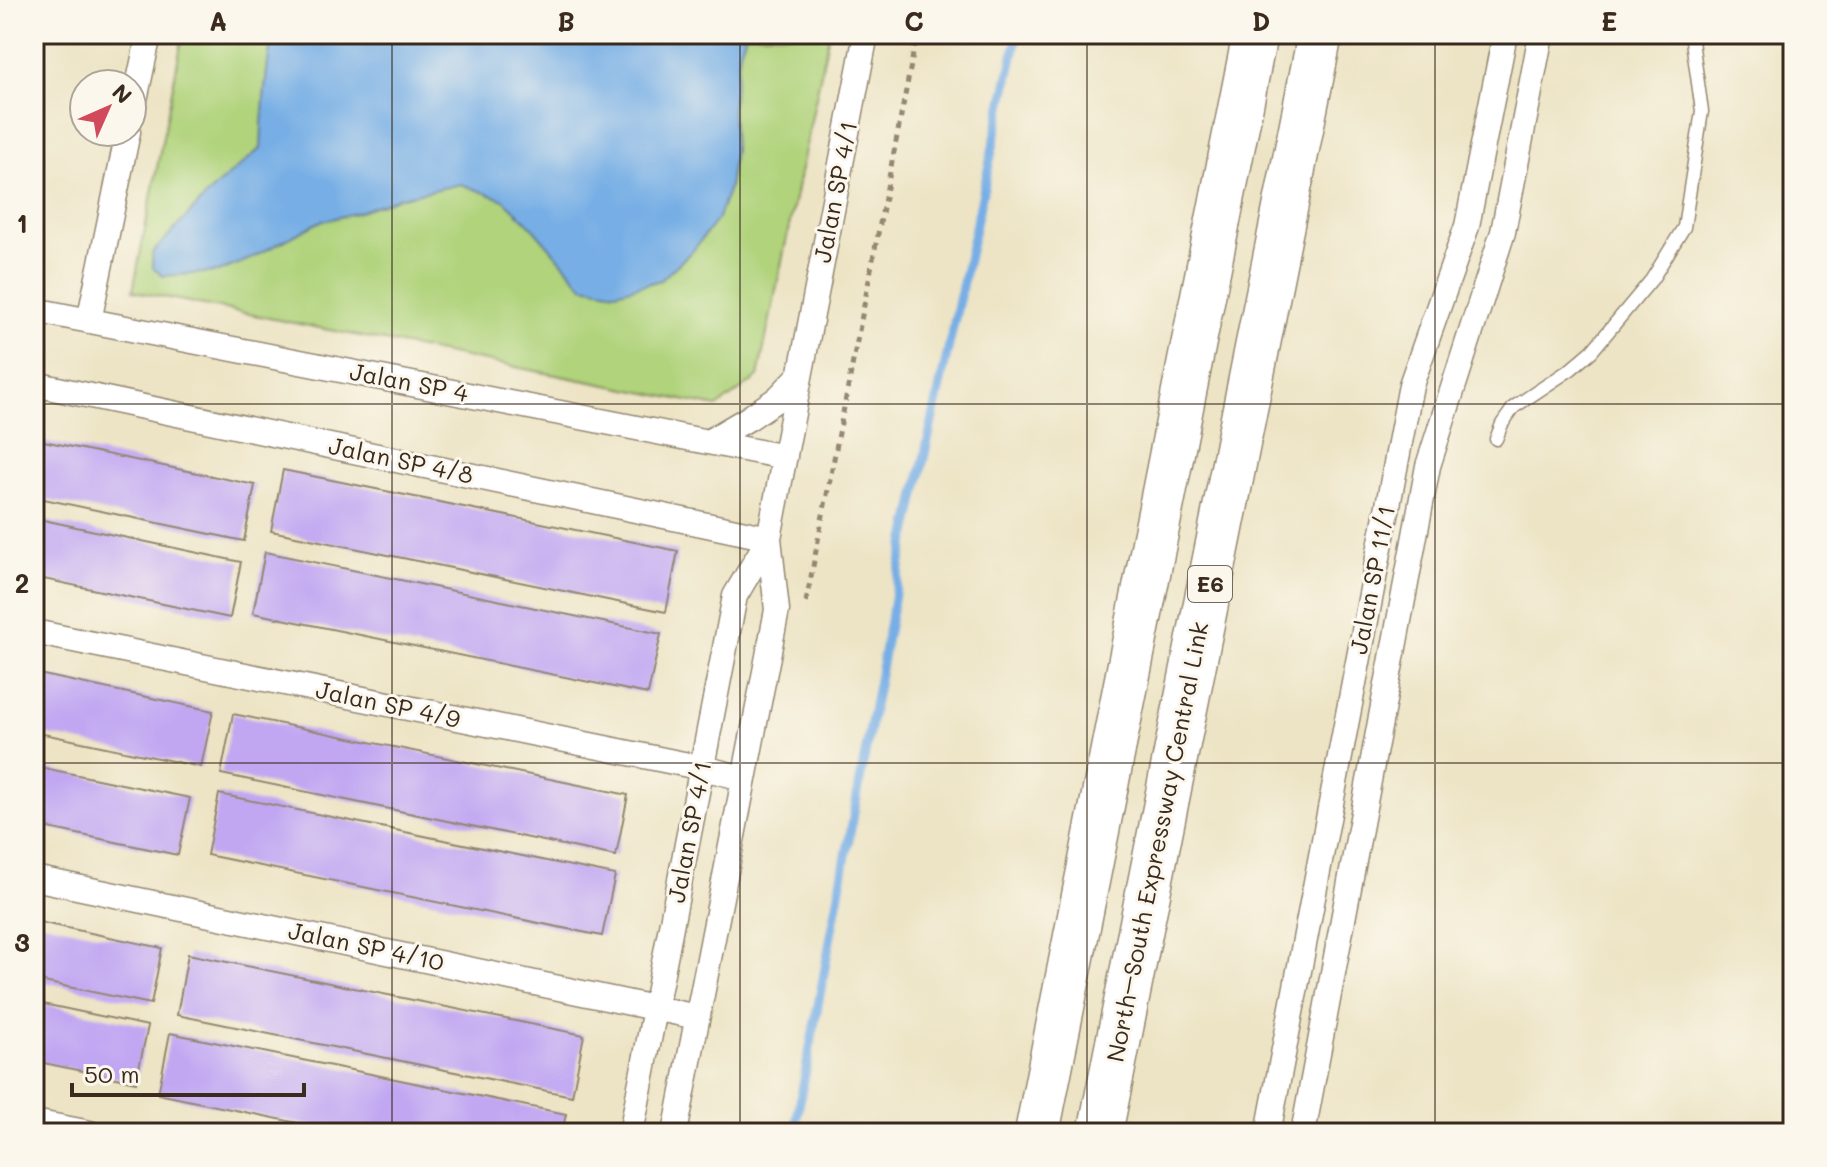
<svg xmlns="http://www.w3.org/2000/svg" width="1827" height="1167" font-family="Mali,sans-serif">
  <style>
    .green { fill: #b0d37c; stroke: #767e4d; stroke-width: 2 }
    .water { fill: #76aee5; stroke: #586c82; stroke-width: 2 }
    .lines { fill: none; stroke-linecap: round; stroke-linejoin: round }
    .stream { stroke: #76aee5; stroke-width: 9 }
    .building { fill: #c1a7f2 }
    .service-casing { stroke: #948772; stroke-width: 15 }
    .minor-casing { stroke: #948772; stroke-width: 27 }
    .motorway-casing { stroke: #948772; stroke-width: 47 }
    .path { stroke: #948772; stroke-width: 5; stroke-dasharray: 6 6; stroke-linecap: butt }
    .service { stroke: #fff; stroke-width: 12 }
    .minor { stroke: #fff; stroke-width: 24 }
    .motorway { stroke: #fff; stroke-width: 44 }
    .grid { fill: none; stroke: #3b2a1e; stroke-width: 2; stroke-opacity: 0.55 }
    .labels { text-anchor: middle; stroke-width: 6; stroke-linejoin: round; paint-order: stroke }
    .shield { fill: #fbf7ec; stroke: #75685c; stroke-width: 2 }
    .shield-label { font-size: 22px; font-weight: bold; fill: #3b2a1e }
    .street-label { font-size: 24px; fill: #3b2a1e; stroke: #fbf7ec }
    .neatline { fill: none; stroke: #3b2a1e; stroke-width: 3 }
    .grid-label { font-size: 26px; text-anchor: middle; font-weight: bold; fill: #3b2a1e }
  </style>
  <rect width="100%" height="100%" fill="#fbf7ec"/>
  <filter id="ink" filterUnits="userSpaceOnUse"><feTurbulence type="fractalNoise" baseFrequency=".0125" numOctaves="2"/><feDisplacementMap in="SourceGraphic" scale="16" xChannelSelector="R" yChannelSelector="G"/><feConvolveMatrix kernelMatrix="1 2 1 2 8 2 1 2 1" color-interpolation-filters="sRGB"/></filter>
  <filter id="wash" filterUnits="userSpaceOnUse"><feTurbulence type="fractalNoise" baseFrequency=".006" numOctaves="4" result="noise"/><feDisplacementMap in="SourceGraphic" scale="32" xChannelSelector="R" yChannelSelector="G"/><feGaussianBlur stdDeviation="1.8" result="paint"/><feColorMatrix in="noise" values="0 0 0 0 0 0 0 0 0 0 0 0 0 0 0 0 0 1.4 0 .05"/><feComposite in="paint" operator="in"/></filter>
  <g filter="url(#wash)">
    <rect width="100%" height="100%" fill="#ede4c5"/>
    <path class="green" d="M 183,34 L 829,34 L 758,377 L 717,407 L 133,291 Z"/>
    <path class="water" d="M 272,34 L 746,34 L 740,51 L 732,108 L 734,150 L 729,188 L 718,218 L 694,249 L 661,280 L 616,292 L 583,286 L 532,227 L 504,200 L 461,184 L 397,198 L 356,213 L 319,222 L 248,260 L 218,272 L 163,276 L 153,268 L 152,253 L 215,187 L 261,148 C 262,110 266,72 272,34 Z"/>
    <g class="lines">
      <path class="stream" d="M 794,1133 L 901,562 L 1018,34"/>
    </g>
    <g id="blocks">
      <path class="building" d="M 34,439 L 255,485 L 244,541 L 34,497 Z
        M 283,470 L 678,551 L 666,612 L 271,531 Z
        M 34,518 L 241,562 L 230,618 L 34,577 Z
        M 265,552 L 661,634 L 648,694 L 253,613 Z
        M 34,673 L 213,711 L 201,767 L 34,732 Z
        M 233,714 L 628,795 L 616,856 L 221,774 Z
        M 34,766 L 190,798 L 178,855 L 34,825 Z
        M 219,794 L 615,875 L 602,936 L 207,855 Z
        M 34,921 L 162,948 L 151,1004 L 34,980 Z
        M 188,954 L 584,1035 L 572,1096 L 177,1015 Z
        M 34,1002 L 148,1026 L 136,1082 L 34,1061 Z
        M 170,1033 L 566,1114 L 562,1133 L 346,1133 L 158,1094 Z"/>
    </g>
  </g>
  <g filter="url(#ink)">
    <use href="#blocks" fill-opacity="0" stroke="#948772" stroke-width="2"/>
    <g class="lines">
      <g class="service-casing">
        <path id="service" d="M 1496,439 L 1502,424 L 1514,407 L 1571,369 L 1592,351 L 1652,279 L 1684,227 L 1702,111 L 1691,34"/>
      </g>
      <g class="minor-casing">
        <path id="minor" d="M 132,114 L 149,34
          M 34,310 L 785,457
          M 89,321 L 128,132
          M 34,384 L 769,538
          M 708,442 L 749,418 L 777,399 L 799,376
          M 34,632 L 703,768 L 743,778
          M 34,878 L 697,1017
          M 34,1122 L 90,1133
          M 631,1133 L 735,596 L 769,538
          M 675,1133 L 777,610 L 769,538 L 866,34
          M 1268,1133 L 1411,385 L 1467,226 L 1505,34
          M 1303,1133 L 1428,466 L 1503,232 L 1541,34"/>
      </g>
      <g class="motorway-casing">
        <path id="motorway" d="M 1037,1133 L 1255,34
          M 1100,1133 L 1320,34"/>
      </g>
      <path class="path" d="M 806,602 L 917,34"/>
      <use href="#service" class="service"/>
      <use href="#minor" class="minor"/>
      <use href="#motorway" class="motorway"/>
    </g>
  </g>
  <path class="grid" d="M 392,34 L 392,1133M 740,34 L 740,1133M 1087,34 L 1087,1133M 1435,34 L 1435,1133M 34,404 L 1793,404M 34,763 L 1793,763"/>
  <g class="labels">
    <rect class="shield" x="1188" y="566" width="44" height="36" rx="6"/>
    <g class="shield-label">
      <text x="1210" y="592">E6</text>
    </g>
    <g class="street-label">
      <text transform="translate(836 192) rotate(-79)" y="8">Jalan SP 4/1</text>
      <text transform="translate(409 383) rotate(11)" y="8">Jalan SP 4</text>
      <text transform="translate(401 461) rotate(12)" y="8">Jalan SP 4/8</text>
      <text transform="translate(1373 580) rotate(-79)" y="8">Jalan SP 11/1</text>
      <text transform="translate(388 705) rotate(12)" y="8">Jalan SP 4/9</text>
      <text transform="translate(690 832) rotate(-79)" y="8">Jalan SP 4/1</text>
      <text transform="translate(1158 842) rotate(-79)" y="8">North–South Expressway Central Link</text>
      <text transform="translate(366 947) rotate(12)" y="8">Jalan SP 4/10</text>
    </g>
  </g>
  <rect width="1827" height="1167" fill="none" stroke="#fbf7ec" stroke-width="88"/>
  <g transform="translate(108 108) rotate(45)"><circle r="38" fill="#fbf7ec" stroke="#aea59a" stroke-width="2"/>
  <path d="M0-6L14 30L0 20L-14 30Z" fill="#d1495b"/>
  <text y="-12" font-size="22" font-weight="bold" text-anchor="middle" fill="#3b2a1e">N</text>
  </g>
  <path d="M72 1083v12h232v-12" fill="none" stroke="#3b2a1e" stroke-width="4"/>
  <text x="84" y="1083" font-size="24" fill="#3b2a1e" stroke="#fbf7ec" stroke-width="6" paint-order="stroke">50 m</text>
  <rect x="44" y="44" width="1739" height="1079" class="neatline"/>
  <g class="grid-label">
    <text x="218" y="31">A</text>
    <text x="566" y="31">B</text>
    <text x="914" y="31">C</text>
    <text x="1261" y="31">D</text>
    <text x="1609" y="31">E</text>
    <text x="22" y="233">1</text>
    <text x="22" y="593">2</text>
    <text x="22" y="952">3</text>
  </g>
</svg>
